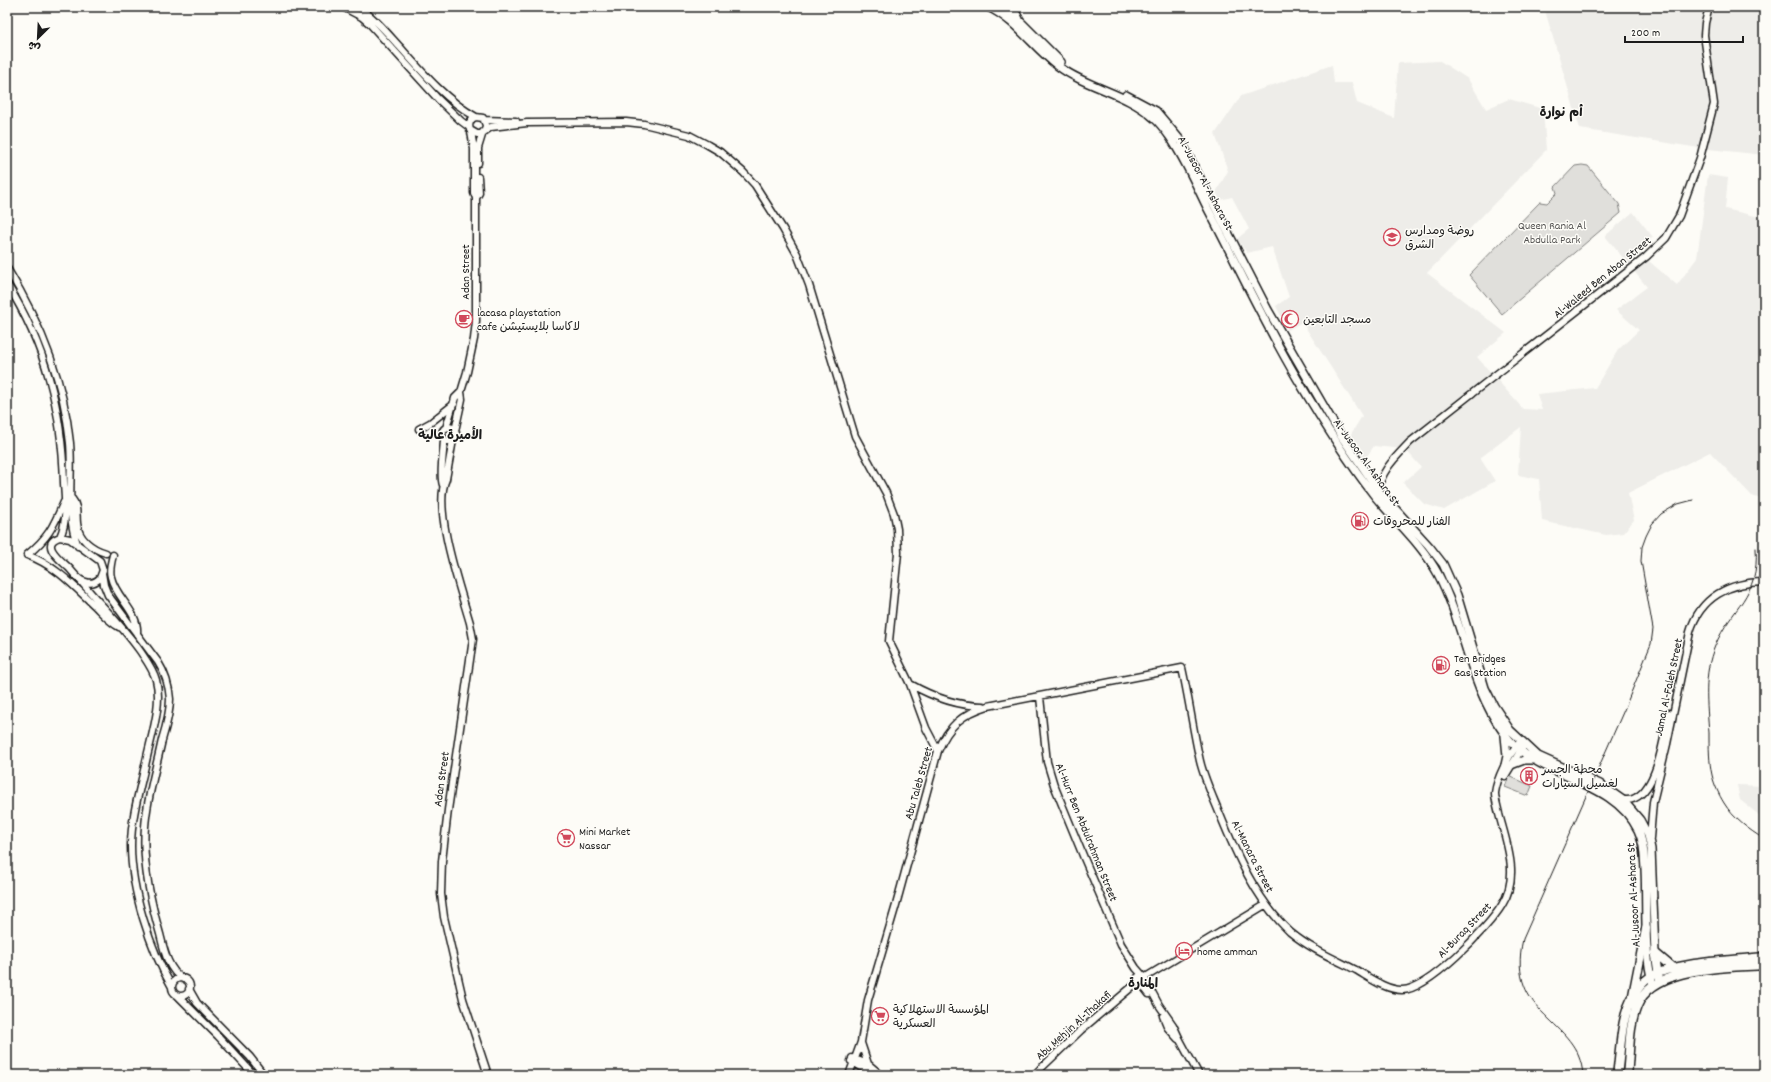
<svg xmlns="http://www.w3.org/2000/svg" width="1771" height="1082" font-family="Dekko,'Playpen Sans Arabic',sans-serif">
  <style>
    .built { fill: #eeede9 }
    .green { fill: #e0dfdb; stroke: #7e7e7c }
    .lines { fill: none; stroke-linecap: round; stroke-linejoin: round }
    .tertiary-casing { stroke: #1c1c1c; stroke-width: 9 }
    .secondary-casing { stroke: #1c1c1c; stroke-width: 10 }
    .trunk-casing { stroke: #1c1c1c; stroke-width: 11 }
    .tertiary { stroke: #fdfcf7; stroke-width: 6 }
    .secondary { stroke: #fdfcf7; stroke-width: 7 }
    .trunk { stroke: #fdfcf7; stroke-width: 8 }
    .rail { stroke: #1c1c1c; stroke-width: 1 }
    .labels { text-anchor: middle; stroke-width: 3; stroke-linejoin: round; paint-order: stroke }
    .street-label { font-size: 12px; fill: #1c1c1c; stroke: #fdfcf7 }
    .park-label { font-size: 12px; fill: #575655; stroke: #fdfcf7 }
    .poi-label { font-size: 12px; fill: #1c1c1c; stroke: #fdfcf7; text-anchor: start }
    .neighbourhood-label { font-size: 13px; font-weight: bold; fill: #1c1c1c; stroke: #fdfcf7 }
  </style>
  <rect width="100%" height="100%" fill="#fdfcf7"/>
  <filter id="ink" filterUnits="userSpaceOnUse"><feTurbulence type="fractalNoise" baseFrequency=".025" numOctaves="2"/><feDisplacementMap in="SourceGraphic" scale="8" xChannelSelector="R" yChannelSelector="G"/><feConvolveMatrix kernelMatrix="1 2 1 2 8 2 1 2 1" color-interpolation-filters="sRGB"/></filter>
  <g filter="url(#ink)">
    <path class="built" d="M 1544,7 L 1764,7 L 1764,155 L 1699,148 L 1580,129 Z
      M 1440,61 L 1468,79 L 1486,109 L 1509,99 L 1543,109 L 1546,150 L 1427,273 L 1506,333 L 1477,357 L 1523,409 L 1542,410 L 1537,394 L 1595,388 L 1618,350 L 1639,330 L 1616,310 L 1647,287 L 1605,236 L 1633,212 L 1653,237 L 1637,251 L 1677,285 L 1697,258 L 1708,175 L 1728,178 L 1725,209 L 1764,218 L 1764,500 L 1752,496 L 1710,452 L 1628,493 L 1634,520 L 1623,533 L 1606,535 L 1542,521 L 1539,479 L 1518,475 L 1521,427 L 1480,458 L 1495,481 L 1444,510 L 1424,504 L 1403,483 L 1421,467 L 1405,449 L 1374,446 L 1365,459 L 1348,439 L 1362,416 L 1302,322 L 1288,330 L 1276,306 L 1289,297 L 1272,247 L 1247,253 L 1237,239 L 1249,229 L 1232,197 L 1220,200 L 1216,192 L 1228,171 L 1215,134 L 1241,96 L 1332,65 L 1334,83 L 1352,83 L 1357,103 L 1394,118 L 1398,63 Z
      M 1737,785 L 1764,786 L 1764,819 L 1740,800 Z"/>
    <path class="green" d="M 1582,165 L 1588,166 L 1619,204 L 1621,213 L 1502,314 L 1469,275 L 1540,202 L 1547,203 L 1557,193 L 1555,187 L 1575,166 Z
      M 1509,776 L 1532,786 L 1528,796 L 1505,787 Z"/>
    <g class="lines">
      <g class="tertiary-casing">
        <path id="tertiary" d="M 343,7 L 362,17 L 370,24 L 438,99 L 461,121 L 469,127
          M 358,7 C 374,17 387,33 400,47 C 423,73 446,100 476,117
          M 484,120 L 516,121
          M 485,130 L 486,125 L 483,118 L 476,117 C 470,119 468,124 470,130 L 477,134 L 481,134 L 491,127 L 527,123 L 626,122 L 644,124 L 689,135 L 708,145 L 720,152 L 743,172 L 755,185 L 783,229 L 797,254 L 809,285 L 855,436 L 886,493 L 894,514 L 897,529 L 898,553 L 889,641 L 910,684 L 926,728 L 938,751
          M 478,163 L 478,148 L 483,132
          M 476,198 L 479,193 L 478,177
          M 7,268 C 40,322 64,380 70,443 C 73,477 65,514 78,546
          M 7,284 C 46,346 62,410 64,483 C 65,501 68,520 60,537
          M442 434a7 7 0 1 1 14 0a7 7 0 1 1-14 0Z
          M 446,428 L 455,398 L 461,392 L 467,372 L 474,339 L 476,321 L 476,198 L 474,193 L 474,149 L 471,132
          M 419,429 L 430,423 L 454,404
          M 455,431 L 462,399 L 461,392
          M 453,440 L 446,479 C 432,509 461,591 470,623 L 473,639 L 448,810 L 442,861 L 441,894 L 444,917 L 463,999 L 488,1075
          M 443,485 C 439,475 444,451 444,438
          M 1379,491 C 1379,472 1398,455 1410,442 L 1646,257 L 1666,238 L 1679,216 L 1700,158 L 1714,104 L 1704,35 L 1705,23 L 1709,7
          M 72,499 C 78,506 76,514 77,523 C 78,539 92,549 106,553
          M 60,537 L 70,539 L 100,561 L 103,570 L 100,578 C 96,582 91,584 86,582 C 78,581 74,573 69,568 C 62,561 38,544 60,537 Z
          M 27,555 C 55,565 74,586 96,607 C 103,614 110,622 119,627
          M 27,555 C 49,537 53,527 64,502
          M 113,555 C 111,563 109,570 111,577 C 115,597 139,612 137,633
          M 102,573 L 104,585 L 108,595 L 158,662 C 165,673 169,685 170,699 C 170,713 166,727 162,740 C 156,769 147,797 145,827 C 142,863 150,900 160,934 C 164,950 168,970 183,979
          M 79,579 C 99,604 122,625 140,651 C 146,660 153,669 156,680 C 163,705 150,740 145,766 C 139,792 131,819 131,846 C 131,890 150,949 172,987
          M 910,684 C 933,697 956,706 983,706
          M 1040,697 L 1047,762 L 1054,785 L 1084,858 L 1121,944 L 1136,968 L 1144,977 L 1159,1005 L 1173,1025 L 1180,1040 L 1199,1075
          M 1505,776 L 1524,745
          M 1623,800 C 1627,800 1632,800 1635,798 C 1658,787 1664,736 1669,713
          M 1650,838 L 1653,802 L 1667,744 L 1690,632 C 1700,597 1730,582 1764,582
          M 1138,977 L 1139,981 L 1149,994
          M172 987a9 9 0 1 1 18 0a9 9 0 1 1-18 0Z
          M 189,989 L 197,1003 L 250,1057 L 264,1075
          M 177,995 L 218,1036 L 254,1075
          M 1163,1016 L 1168,1028 L 1178,1039
          M 861,1043 L 868,1064
          M 852,1058 L 868,1064 L 881,1075
          M 851,1061 L 875,1075
          M 849,1075 L 861,1042 L 868,1000 L 896,905 L 938,751 C 949,725 962,714 988,706 L 1182,668 C 1189,699 1193,730 1200,761 C 1204,778 1212,795 1219,812 C 1236,854 1256,900 1290,932 C 1309,948 1334,959 1356,970 C 1370,978 1386,990 1402,990 C 1428,990 1489,927 1502,905 C 1520,876 1507,845 1499,814 C 1498,808 1495,800 1495,793 C 1497,777 1508,757 1518,744
          M 1034,1075 L 1081,1030 L 1139,981 L 1265,905"/>
      </g>
      <g class="secondary-casing">
        <path id="secondary" d="M 988,7 C 1016,20 1033,47 1058,66 C 1087,88 1127,93 1154,118 C 1160,123 1165,130 1170,137 C 1185,159 1196,185 1208,209 C 1238,266 1265,325 1298,380 C 1321,419 1346,459 1374,495 C 1395,521 1422,544 1438,574 C 1465,625 1469,686 1504,733 C 1538,781 1611,776 1638,830 C 1644,842 1644,856 1645,869 C 1647,908 1643,948 1653,986
          M 1000,7 L 1021,22 L 1061,62
          M 1013,7 L 1019,19
          M 1126,95 L 1156,111 L 1181,141 L 1268,310 L 1341,436 L 1379,491 L 1429,546 L 1443,564 L 1457,595 L 1485,688 L 1494,706 L 1510,730 L 1538,756 L 1600,784 L 1623,800 L 1640,820 L 1648,835 L 1651,849 L 1655,953 L 1659,979
          M 1505,736 L 1507,756 L 1505,765
          M 1511,765 L 1524,760 L 1533,760"/>
      </g>
      <g class="trunk-casing">
        <path id="trunk" d="M 1655,953 L 1674,969
          M 1633,995 L 1646,929
          M 1617,1075 C 1621,1050 1620,1017 1634,995 C 1637,989 1644,981 1650,977 C 1678,961 1732,961 1764,957
          M 1627,1075 C 1630,1052 1628,1028 1637,1006 C 1653,965 1728,968 1764,965"/>
      </g>
      <use href="#tertiary" class="tertiary"/>
      <use href="#secondary" class="secondary"/>
      <use href="#trunk" class="trunk"/>
      <path class="rail" d="M 1756,548 C 1760,597 1731,607 1715,646 C 1703,674 1707,704 1709,733 C 1709,746 1709,762 1712,775 C 1714,784 1719,795 1724,803 C 1733,818 1749,830 1764,839
        M 1583,1075 C 1579,1017 1505,1018 1523,939 L 1624,710 L 1651,644 L 1653,629 L 1641,561 L 1642,547 L 1646,536 L 1652,524 L 1661,514 L 1678,504 L 1693,500"/>
    </g>
  </g>
  <defs>
    <g id="school-ring" transform="scale(0.9)"><circle r="9.5" fill="#fdfcf7" stroke="#d1495b" stroke-width="1.5"/><path d="M0-5L7-2L0 1L-7-2ZM-4 1L0 2.5L4 1V4Q0 6-4 4Z" fill="#d1495b"/></g>
    <g id="cafe-ring" transform="scale(0.9)"><circle r="9.5" fill="#fdfcf7" stroke="#d1495b" stroke-width="1.5"/><path d="M-5.5-4.5H6V0H3Q3 3.5 0 3.5H-2.5Q-5.5 3.5-5.5 0ZM3-3.2v2h1.7v-2ZM-6 4.5H4V6H-6Z" fill="#d1495b"/></g>
    <g id="mosque-ring" transform="scale(0.9)"><circle r="9.5" fill="#fdfcf7" stroke="#d1495b" stroke-width="1.5"/><path d="M3.5-4.9A6 6 0 1 0 3.5 4.9A5 5 0 1 1 3.5-4.9Z" fill="#d1495b"/></g>
    <g id="fuel-ring" transform="scale(0.9)"><circle r="9.5" fill="#fdfcf7" stroke="#d1495b" stroke-width="1.5"/><path d="M-5.5-6h7V0h2V4h1.3V-2.5L3-4.5l.8-.8L6-3V5H2.5V1h-1V6h-7ZM-4.2-4.7v3.2H.2V-4.7Z" fill="#d1495b"/></g>
    <g id="building-ring" transform="scale(0.9)"><circle r="9.5" fill="#fdfcf7" stroke="#d1495b" stroke-width="1.5"/><path d="M-4-6H4V6H1V3H-1V6H-4ZM-2.5-4.3h1.7v1.8h-1.7ZM.8-4.3h1.7v1.8H.8ZM-2.5-1h1.7V.8h-1.7ZM.8-1h1.7V.8H.8Z" fill="#d1495b"/></g>
    <g id="supermarket-ring" transform="scale(0.9)"><circle r="9.5" fill="#fdfcf7" stroke="#d1495b" stroke-width="1.5"/><path d="M-6-5.5h2.5l.6 2H6L4.5 2H-2.5L-4.4-4H-6ZM-1.5 3.2a1.3 1.3 0 1 0 .1 0ZM3 3.2a1.3 1.3 0 1 0 .1 0Z" fill="#d1495b"/></g>
    <g id="hotel-ring" transform="scale(0.9)"><circle r="9.5" fill="#fdfcf7" stroke="#d1495b" stroke-width="1.5"/><path d="M-6-4.5h1.5V1H6V5H4.5V3h-9V5H-6ZM-4 0a1.8 1.8 0 1 1 3.6 0ZM.5 0V-2.5h3Q6-2.5 6 0Z" fill="#d1495b"/></g>
  </defs>
  <g fill-rule="evenodd">
    <use href="#school-ring" x="1392" y="237"/>
    <use href="#cafe-ring" x="464" y="319"/>
    <use href="#mosque-ring" x="1290" y="319"/>
    <use href="#fuel-ring" x="1360" y="521"/>
    <use href="#fuel-ring" x="1441" y="665"/>
    <use href="#building-ring" x="1529" y="776"/>
    <use href="#supermarket-ring" x="566" y="838"/>
    <use href="#hotel-ring" x="1184" y="951"/>
    <use href="#supermarket-ring" x="880" y="1016"/>
  </g>
  <g class="labels">
    <g class="street-label">
      <text transform="translate(1206 183) rotate(62)" y="4">Al-Jusoor Al-Ashara St</text>
      <text transform="translate(465 272) rotate(-90)" y="4">Adan Street</text>
      <text transform="translate(1602 277) rotate(-39)" y="4">Al-Waleed Ben Aban Street</text>
      <text transform="translate(1367 462) rotate(54)" y="4">Al-Jusoor Al-Ashara St</text>
      <text transform="translate(1668 687) rotate(-78)" y="4">Jamal Al-Faleh Street</text>
      <text transform="translate(441 779) rotate(-82)" y="4">Adan Street</text>
      <text transform="translate(918 783) rotate(-74)" y="4">Abu Taleb Street</text>
      <text transform="translate(1087 832) rotate(68)" y="4">Al-Hurr Ben Abdulrahman Street</text>
      <text transform="translate(1253 856) rotate(63)" y="4">Al-Manara Street</text>
      <text transform="translate(1633 895) rotate(-93)" y="4">Al-Jusoor Al-Ashara St</text>
      <text transform="translate(1464 930) rotate(-46)" y="4">Al-Buraq Street</text>
      <text transform="translate(1073 1025) rotate(-42)" y="4">Abu Mehjin Al-Thakafi</text>
    </g>
    <g class="park-label">
      <text x="1552" y="229">Queen Rania Al<tspan x="1552" dy="14">Abdulla Park</tspan></text>
    </g>
    <g class="poi-label">
      <text x="1405" y="234">روضة ومدارس<tspan x="1405" dy="14">الشرق</tspan></text>
      <text x="477" y="316">lacasa playstation<tspan x="477" dy="14">cafe لاكاسا بلايستيشن</tspan></text>
      <text x="1303" y="323">مسجد التابعين</text>
      <text x="1373" y="525">الفنار للمحروقات</text>
      <text x="1454" y="662">Ten Bridges<tspan x="1454" dy="14">Gas Station</tspan></text>
      <text x="1542" y="773">محطة الجسر<tspan x="1542" dy="14">لغسيل السيارات</tspan></text>
      <text x="579" y="835">Mini Market<tspan x="579" dy="14">Nassar</tspan></text>
      <text x="1197" y="955">home amman</text>
      <text x="893" y="1013">المؤسسة الاستهلاكية<tspan x="893" dy="14">العسكرية</tspan></text>
    </g>
    <g class="neighbourhood-label">
      <text x="1561" y="116">أم نوارة</text>
      <text x="450" y="439">الأميرة عالية</text>
      <text x="1143" y="987">المنارة</text>
    </g>
  </g>
  <rect width="1771" height="1082" fill="none" stroke="#fdfcf7" stroke-width="24"/>
  <rect x="12" y="12" width="1747" height="1058" fill="none" stroke="#1c1c1c" stroke-width="1.5" filter="url(#ink)"/>
  <g transform="translate(38 38) rotate(204)" stroke="#fdfcf7" stroke-width="3" paint-order="stroke">
  <path d="M0-3L7 15L0 10L-7 15Z" fill="#1c1c1c"/>
  <text y="-6" font-size="11" font-weight="bold" text-anchor="middle" fill="#1c1c1c">ش</text>
  </g>
  <path d="M1625 36v6h118v-6" fill="none" stroke="#1c1c1c" stroke-width="2"/>
  <text x="1631" y="36" font-size="12" fill="#1c1c1c" stroke="#fdfcf7" stroke-width="3" paint-order="stroke">200 m</text>
</svg>
